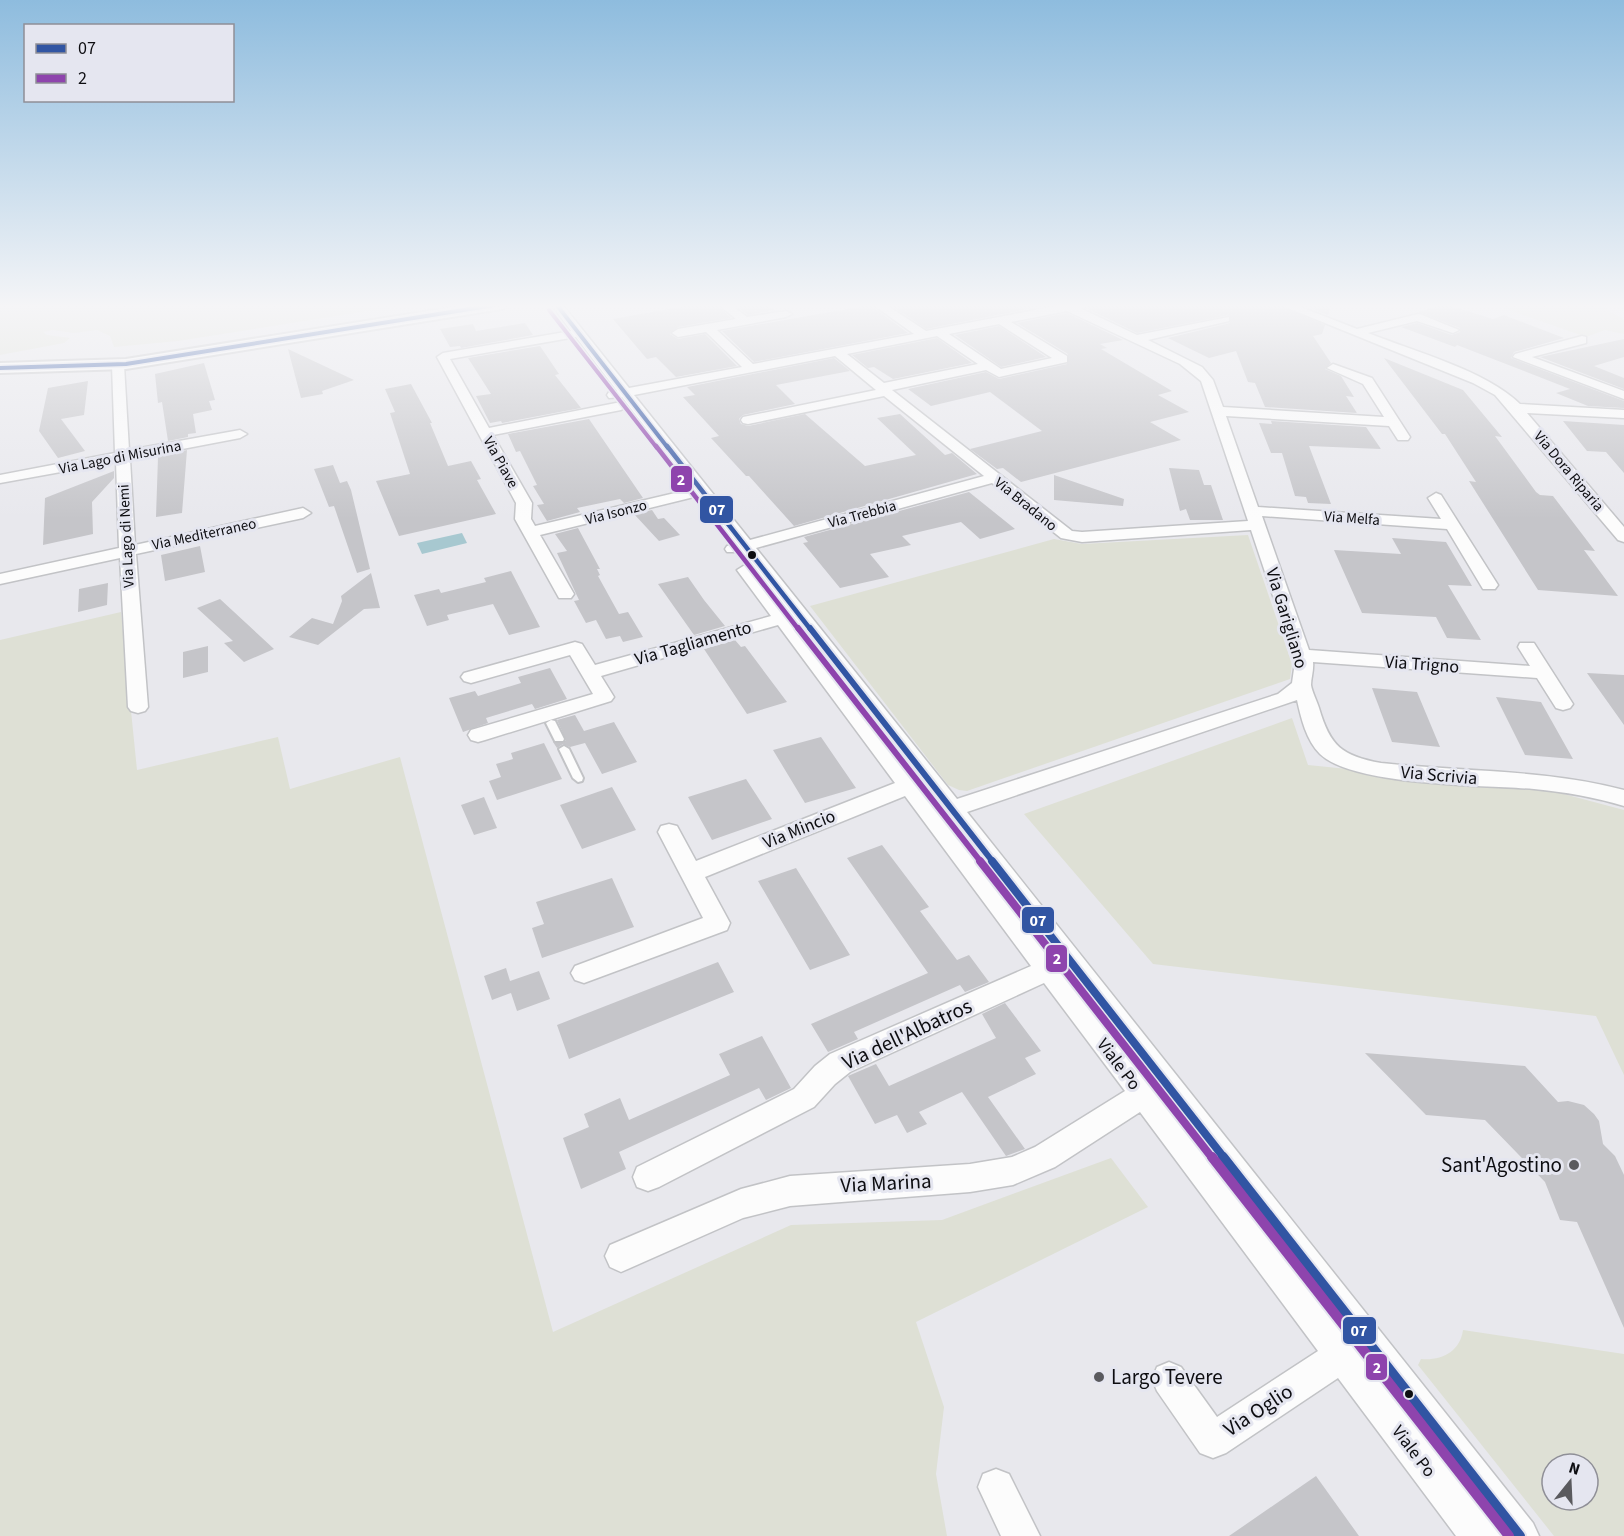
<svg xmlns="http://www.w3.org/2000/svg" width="1624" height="1536" font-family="'Source Sans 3',sans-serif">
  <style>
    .green { fill: #dee0d5; fill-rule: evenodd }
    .water { fill: #a7c8d0 }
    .building { fill: #c5c5c9 }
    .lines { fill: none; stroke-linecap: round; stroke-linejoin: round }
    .lane-casing { stroke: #c2c3c6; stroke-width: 4 }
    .street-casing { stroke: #c2c3c6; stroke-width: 3 }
    .secondary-casing { stroke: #c2c3c6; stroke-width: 4 }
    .lane { fill: #fcfcfc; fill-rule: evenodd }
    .street { fill: #fcfcfc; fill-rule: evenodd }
    .secondary { fill: #fcfcfc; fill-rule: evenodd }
    .bus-1-far4-casing { stroke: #e5e6f0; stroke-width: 7 }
    .bus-1-far3-casing { stroke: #e5e6f0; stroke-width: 8 }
    .bus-1-far2-casing { stroke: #e5e6f0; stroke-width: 10 }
    .bus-1-far1-casing { stroke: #e5e6f0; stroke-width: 12 }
    .bus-1-casing { stroke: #e5e6f0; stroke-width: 14 }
    .bus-2-far4-casing { stroke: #e5e6f0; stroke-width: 7 }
    .bus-2-far3-casing { stroke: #e5e6f0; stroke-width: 8 }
    .bus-2-far2-casing { stroke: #e5e6f0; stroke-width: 10 }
    .bus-2-far1-casing { stroke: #e5e6f0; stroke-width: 12 }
    .bus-2-casing { stroke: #e5e6f0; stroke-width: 14 }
    .bus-1-far4 { stroke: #3155a3; stroke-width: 4 }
    .bus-1-far3 { stroke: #3155a3; stroke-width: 4.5 }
    .bus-1-far2 { stroke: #3155a3; stroke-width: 6 }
    .bus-1-far1 { stroke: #3155a3; stroke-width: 8 }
    .bus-1 { stroke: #3155a3; stroke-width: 10 }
    .bus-2-far4 { stroke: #8e44ad; stroke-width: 4 }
    .bus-2-far3 { stroke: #8e44ad; stroke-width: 4.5 }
    .bus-2-far2 { stroke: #8e44ad; stroke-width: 6 }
    .bus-2-far1 { stroke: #8e44ad; stroke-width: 8 }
    .bus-2 { stroke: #8e44ad; stroke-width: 10 }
    .bus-dot { fill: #0d0d11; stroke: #e5e6f0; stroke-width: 2 }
    .poi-dot { fill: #5a5a5e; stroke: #e5e6f0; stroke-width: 2 }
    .labels { text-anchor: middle; stroke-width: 6; stroke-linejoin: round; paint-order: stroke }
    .far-street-label { font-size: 15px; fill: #0d0d11; stroke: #e5e6f0 }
    .street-label { font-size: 18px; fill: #0d0d11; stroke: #e5e6f0 }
    .near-street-label { font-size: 21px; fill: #0d0d11; stroke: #e5e6f0 }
    .near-poi-label { font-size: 21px; fill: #0d0d11; stroke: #e5e6f0; text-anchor: end }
    .line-badge { stroke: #e5e6f0; stroke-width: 2 }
    .badge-label { font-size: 16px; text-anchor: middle; font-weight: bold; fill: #fff }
  </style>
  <rect width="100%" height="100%" fill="#e8e8ed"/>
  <path class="green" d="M 0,304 L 412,304 L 178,341 L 114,347 L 110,336 L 97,330 L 74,333 L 53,330 L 43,332 L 47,335 L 70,338 L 64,343 L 0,355 Z
    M 1492,304 L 1596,304 L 1624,319 L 1624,334 L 1605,330 L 1586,337 Z
    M 1248,535 L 1292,664 L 1290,679 L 967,791 L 959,790 L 948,785 L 810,606 L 1054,539 L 1082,544 Z
    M 121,612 L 137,770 L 278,737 L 290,789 L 400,757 L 553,1332 L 791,1225 L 942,1220 L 1111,1158 L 1148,1207 L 916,1322 L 944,1407 L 936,1474 L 947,1536 L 0,1536 L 0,640 Z
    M 1292,718 L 1308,765 L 1545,789 L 1624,810 L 1624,1075 L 1596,1016 L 1153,964 L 1024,814 Z
    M 1463,1330 L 1624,1354 L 1624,1536 L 1554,1536 L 1418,1365 L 1421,1359 C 1441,1361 1460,1352 1463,1330 ZM 1552,1464 L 1588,1464 L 1588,1500 L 1552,1500 Z"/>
  <path class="water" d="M 462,533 L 467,543 L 422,554 L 417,543 Z"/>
  <path class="building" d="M 697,304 L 716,304 L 731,318 L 678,327 L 670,334 L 678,339 L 705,334 L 737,366 L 676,377 L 656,357 L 647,359 L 613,319 Z
    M 734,304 L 765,304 L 775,310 L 748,315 Z
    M 889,304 L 1053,304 L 926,329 Z
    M 1088,304 L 1276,304 L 1325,325 L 1322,334 L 1313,336 L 1331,363 L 1325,369 L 1341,376 L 1354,397 L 1346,396 L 1357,413 L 1265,407 L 1255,383 L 1248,382 L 1236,351 L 1209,358 L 1168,338 L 1230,323 L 1230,315 L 1137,333 L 1086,308 Z
    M 1300,304 L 1331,304 L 1328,315 Z
    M 1445,304 L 1493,319 L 1504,315 L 1564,338 L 1514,352 L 1511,358 L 1624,401 L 1624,408 L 1588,406 L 1556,393 L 1570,389 L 1457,345 L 1455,347 L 1401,327 L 1417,323 L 1452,335 L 1460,332 L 1460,328 L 1418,312 Z
    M 870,305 L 908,333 L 754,362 L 722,331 Z
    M 1067,313 L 1123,340 L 1100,344 L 1107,348 L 1101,349 L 1172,391 L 1158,395 L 1189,412 L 1150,422 L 1181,440 L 1021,482 L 1003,468 L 997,469 L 970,449 L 1042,431 L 990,392 L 931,406 L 908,389 L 986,372 L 999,379 L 1067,364 L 1068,354 L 1017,323 Z
    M 525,323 L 533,335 L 461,348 L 460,346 L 450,347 L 440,329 L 473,324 L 476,331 Z
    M 999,326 L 1046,357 L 1001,367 L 955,335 Z
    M 937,338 L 972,363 L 893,379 L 874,367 L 868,368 L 852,355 Z
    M 1624,339 L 1624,357 L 1594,366 L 1624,378 L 1624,389 L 1540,357 Z
    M 540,346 L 559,374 L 555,375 L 581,408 L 502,423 L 501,421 L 490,423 L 476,396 L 491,394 L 468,358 Z
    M 288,349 L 354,380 L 322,391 L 323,394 L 301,398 Z
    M 834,358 L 850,371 L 776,385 L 795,404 L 743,415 L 739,419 L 741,424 L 748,426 L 805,414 L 865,466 L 916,455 L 877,418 L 900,414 L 945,455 L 952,453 L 977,474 L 794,526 L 749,476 L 746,476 L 711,438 L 719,436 L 683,397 L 695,395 L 687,387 Z
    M 1384,358 L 1463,390 L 1502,437 L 1495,436 L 1536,492 L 1540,495 L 1553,496 L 1595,551 L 1584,550 L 1618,596 L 1538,590 L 1469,481 L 1476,482 L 1445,434 L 1442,434 Z
    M 204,363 L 215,400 L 209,401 L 212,410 L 193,414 L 196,433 L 188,434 L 188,437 L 168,441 L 162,402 L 158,403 L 155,374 Z
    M 88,381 L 84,415 L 61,419 L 85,451 L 58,458 L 39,431 L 48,388 Z
    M 411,384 L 432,423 L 430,423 L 448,466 L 471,461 L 481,479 L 477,480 L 496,514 L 399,536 L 376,481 L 410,474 L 390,413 L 395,412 L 385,389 Z
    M 589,419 L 643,498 L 624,503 L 620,499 L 577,508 L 580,512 L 547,521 L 537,505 L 544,504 L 533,486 L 537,485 L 520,451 L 516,452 L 508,434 Z
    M 1271,421 L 1366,427 L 1381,449 L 1309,446 L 1331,504 L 1308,503 L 1306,497 L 1295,496 L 1282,453 L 1271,453 L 1259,423 L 1272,424 Z
    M 1563,421 L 1624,425 L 1624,473 L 1606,452 L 1587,451 Z
    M 187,450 L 182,513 L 156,517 L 158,457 Z
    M 333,465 L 340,483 L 347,481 L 351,490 L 370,569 L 357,573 L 334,506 L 329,507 L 314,469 Z
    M 1169,468 L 1199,470 L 1204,485 L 1211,485 L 1223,520 L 1190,520 L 1186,509 L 1180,511 Z
    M 114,471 L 114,478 L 92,502 L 93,534 L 43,545 L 45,498 Z
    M 1054,475 L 1124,499 L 1123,506 L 1054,500 Z
    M 969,492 L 1015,529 L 980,539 L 961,522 L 902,536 L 911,545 L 870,554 L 889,577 L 840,588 L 803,543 L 808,542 L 804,537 Z
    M 652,510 L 658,519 L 664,518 L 680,535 L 659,541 L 634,514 Z
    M 578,528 L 600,569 L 597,569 L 600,575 L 598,576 L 619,614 L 628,612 L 643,637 L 623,642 L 620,636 L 606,639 L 596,620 L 586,623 L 574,601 L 579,600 L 557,553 L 567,551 L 555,534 Z
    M 1392,538 L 1446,542 L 1472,586 L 1448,585 L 1481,640 L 1447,638 L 1436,617 L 1362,613 L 1334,550 L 1401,554 Z
    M 200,546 L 205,572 L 165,581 L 161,555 Z
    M 511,571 L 540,627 L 509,635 L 493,604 L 447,615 L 449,620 L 427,626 L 414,595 L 439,589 L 441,593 L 486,582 L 484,578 Z
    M 371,573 L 380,608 L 364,609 L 318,645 L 289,637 L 312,618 L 333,624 L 342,601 L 341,596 Z
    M 688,577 L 704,600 L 725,626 L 694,635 L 658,584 Z
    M 108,583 L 107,605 L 78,612 L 79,589 Z
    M 220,599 L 274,649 L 244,662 L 224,643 L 233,641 L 197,608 Z
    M 735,640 L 741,647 L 745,646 L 787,702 L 747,714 L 704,649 Z
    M 208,646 L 208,672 L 183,678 L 183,652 Z
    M 550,668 L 567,699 L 535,709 L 532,704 L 486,718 L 488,723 L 463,732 L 449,698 L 475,691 L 478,696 L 521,683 L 518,677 Z
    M 1587,673 L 1624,675 L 1624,725 Z
    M 1372,688 L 1417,692 L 1440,747 L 1392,742 Z
    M 1496,697 L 1541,702 L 1573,759 L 1525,755 Z
    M 575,715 L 584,731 L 614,722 L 637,762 L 602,774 L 585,743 L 570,747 L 563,744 L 557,748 L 553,742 L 563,743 L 566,740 L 557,720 Z
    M 821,737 L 856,788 L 805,803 L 773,750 Z
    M 544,743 L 562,779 L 497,800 L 489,781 L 501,777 L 496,764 L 513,759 L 511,753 Z
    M 746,779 L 772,819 L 712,840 L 688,797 Z
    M 612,787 L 636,830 L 582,849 L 560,805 Z
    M 484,797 L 497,828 L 474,835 L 461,805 Z
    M 882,845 L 929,907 L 920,911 L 957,960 L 969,955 L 989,982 L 965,992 L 960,985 L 854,1032 L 858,1039 L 828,1052 L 811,1024 L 928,973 L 847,858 Z
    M 796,868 L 850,955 L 810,970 L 758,881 Z
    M 612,878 L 634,927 L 542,958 L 532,928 L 544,924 L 536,902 Z
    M 718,962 L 734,992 L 569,1059 L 557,1025 Z
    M 506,968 L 510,981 L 539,971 L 550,999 L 517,1011 L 511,993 L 492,1000 L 484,976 Z
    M 1005,1003 L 1041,1051 L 1025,1058 L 1036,1074 L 988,1097 L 1025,1149 L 1006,1156 L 962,1092 L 919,1112 L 927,1124 L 907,1133 L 897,1115 L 875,1124 L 848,1076 L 876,1064 L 889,1086 L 996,1038 L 982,1014 Z
    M 762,1036 L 791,1088 L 766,1100 L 759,1088 L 619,1152 L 626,1169 L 581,1189 L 563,1138 L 589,1127 L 584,1114 L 620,1098 L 629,1120 L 730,1075 L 719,1054 Z
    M 1365,1053 L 1525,1066 L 1558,1102 L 1568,1101 L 1584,1105 L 1594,1114 L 1599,1121 L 1603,1144 L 1615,1156 L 1624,1175 L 1624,1328 L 1577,1222 L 1560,1220 L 1545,1182 L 1485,1120 L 1426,1115 Z
    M 1316,1476 L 1359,1536 L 1229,1536 Z"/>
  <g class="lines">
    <g class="lane-casing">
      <path id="lane" d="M 551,720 L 555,721 L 564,739 L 563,741 L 555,741 L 546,723 Z
        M 564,746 L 569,749 L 583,778 L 582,781 L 578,782 L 573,778 L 559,749 Z"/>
    </g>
    <g class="street-casing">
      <path id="street" d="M 551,304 L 562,304 L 629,388 L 742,367 L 706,332 L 678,337 L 672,333 L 678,329 L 736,319 L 718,304 L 730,304 L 747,317 L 786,311 L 792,314 L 786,317 L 717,330 L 753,364 L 914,334 L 872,304 L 885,304 L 926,331 L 1066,304 L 1086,304 L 1085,307 L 1080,308 L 1137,335 L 1229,317 L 1229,321 L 1148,340 L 1202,367 L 1213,380 L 1223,407 L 1384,417 L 1363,384 L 1327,368 L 1333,364 L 1372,378 L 1410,437 L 1408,440 L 1398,440 L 1389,426 L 1226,416 L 1258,507 L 1441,519 L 1428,498 L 1436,493 L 1441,495 L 1498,585 L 1495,589 L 1483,589 L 1447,529 L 1262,516 L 1309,650 L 1530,666 L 1518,647 L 1520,643 L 1534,643 L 1573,704 L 1570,708 L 1563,710 L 1556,708 L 1537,678 L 1313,662 C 1314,670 1311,678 1311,685 C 1312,692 1317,701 1319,708 C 1330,746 1342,756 1381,763 C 1462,772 1545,769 1624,790 L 1624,806 C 1594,797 1565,792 1534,789 C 1485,785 1353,786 1320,754 C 1306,740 1301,718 1297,700 L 967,812 L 1533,1523 L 1539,1536 L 1456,1536 L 1338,1378 L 1226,1453 L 1213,1458 L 1200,1453 L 1157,1391 L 1152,1379 L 1157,1367 L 1169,1362 L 1181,1367 L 1217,1417 L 1318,1351 L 1140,1112 L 1055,1167 L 1013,1185 L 970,1192 L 790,1206 L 743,1218 L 621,1272 L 610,1267 L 605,1256 L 610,1245 L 741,1189 L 790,1176 L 970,1164 L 1012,1157 L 1035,1147 L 1125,1091 L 1044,983 L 850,1072 L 835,1084 L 814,1107 L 659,1187 L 648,1191 L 637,1187 L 633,1177 L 637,1167 L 794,1089 L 815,1066 L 830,1054 L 1031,966 L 905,796 L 705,877 L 730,923 L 727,930 L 584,983 L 575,980 L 571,973 L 575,966 L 703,918 L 658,832 L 661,826 L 669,824 L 677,826 L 696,861 L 895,783 L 778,625 L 601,676 L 614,697 L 611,701 L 485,740 L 478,742 L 471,740 L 468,735 L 471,730 L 593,694 L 570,655 L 471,683 L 464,681 L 461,677 L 464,673 L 575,642 L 582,644 L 595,665 L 771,616 L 737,570 L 745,565 L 751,566 L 787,612 L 741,552 L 727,552 L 725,549 L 727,546 L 734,544 L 698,496 L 540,535 L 574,594 L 571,598 L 559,598 L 515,519 L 516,503 L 437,357 L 443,353 L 571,331 ZM 1067,311 L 1180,364 L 1201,381 L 1248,521 L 1082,532 L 1072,531 L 892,390 L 986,370 L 999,377 L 1067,362 L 1067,356 L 1011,322 ZM 999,324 L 1052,358 L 1001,369 L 949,334 ZM 937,336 L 978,364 L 884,383 L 847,354 ZM 576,337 L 617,391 L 609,392 L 607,395 L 609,398 L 622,397 L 692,489 L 535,526 L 531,519 L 532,503 L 493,435 L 621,410 L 628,406 L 621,402 L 489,428 L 450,359 ZM 835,356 L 876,390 L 748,416 L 743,417 L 741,420 L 743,423 L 748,424 L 884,396 L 984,476 L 750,540 L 634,395 ZM 992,483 L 1061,538 L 1082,542 L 1251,530 L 1295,662 L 1292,683 L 1278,694 L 957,799 L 756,548 ZM 793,621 L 794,621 L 854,700 Z
        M 1278,304 L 1293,304 L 1357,329 L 1418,314 L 1422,315 L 1459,330 L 1453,333 L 1417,321 L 1368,333 C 1415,352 1485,370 1520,404 L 1624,410 L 1624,418 L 1527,413 L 1624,527 L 1624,542 L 1618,540 L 1495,395 L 1473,383 Z
        M 1582,336 L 1586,337 L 1586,343 L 1532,357 L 1624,391 L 1624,399 L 1513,357 L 1515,354 Z
        M 118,361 L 124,365 L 129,450 L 240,430 L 247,434 L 240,438 L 130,459 L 135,545 L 303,508 L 311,513 L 303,518 L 136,554 L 148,707 L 145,711 L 138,713 L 131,711 L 128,707 L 120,558 L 0,584 L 0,574 L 119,548 L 116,462 L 0,483 L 0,475 L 115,453 L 112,365 Z
        M 996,1469 L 1009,1474 L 1040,1536 L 1001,1536 L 978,1487 L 983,1474 Z"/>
    </g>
    <g class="secondary-casing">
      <path id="secondary" d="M 473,304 L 509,304 L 502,309 L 126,369 L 0,373 L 0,363 L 126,359 Z"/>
    </g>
    <use href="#lane" class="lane"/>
    <use href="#street" class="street"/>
    <use href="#secondary" class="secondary"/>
    <g class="bus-1-far4-casing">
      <path id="bus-1-far4" d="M 556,304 L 668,448
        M 0,368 L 126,364 L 501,304"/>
    </g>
    <g class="bus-1-far3-casing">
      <path id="bus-1-far3" d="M 667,446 L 811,630"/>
    </g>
    <g class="bus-1-far2-casing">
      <path id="bus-1-far2" d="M 810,628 L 993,862"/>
    </g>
    <g class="bus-1-far1-casing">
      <path id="bus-1-far1" d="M 992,861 L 1225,1159"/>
    </g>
    <g class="bus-1-casing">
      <path id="bus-1" d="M 1223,1157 L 1520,1536"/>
    </g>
    <g class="bus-2-far4-casing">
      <path id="bus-2-far4" d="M 549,310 L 657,448"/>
    </g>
    <g class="bus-2-far3-casing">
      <path id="bus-2-far3" d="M 656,446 L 799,630"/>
    </g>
    <g class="bus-2-far2-casing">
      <path id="bus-2-far2" d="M 798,628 L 981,862"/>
    </g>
    <g class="bus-2-far1-casing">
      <path id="bus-2-far1" d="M 980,861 L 1213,1159"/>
    </g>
    <g class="bus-2-casing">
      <path id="bus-2" d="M 1212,1157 L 1509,1536"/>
    </g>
    <use href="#bus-1-far4" class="bus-1-far4"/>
    <use href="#bus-1-far3" class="bus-1-far3"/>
    <use href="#bus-1-far2" class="bus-1-far2"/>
    <use href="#bus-1-far1" class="bus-1-far1"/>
    <use href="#bus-1" class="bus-1"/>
    <use href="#bus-2-far4" class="bus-2-far4"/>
    <use href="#bus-2-far3" class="bus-2-far3"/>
    <use href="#bus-2-far2" class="bus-2-far2"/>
    <use href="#bus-2-far1" class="bus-2-far1"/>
    <use href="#bus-2" class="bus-2"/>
  </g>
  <linearGradient id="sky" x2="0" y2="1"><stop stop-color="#8ebcde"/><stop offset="0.59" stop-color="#f5f5f7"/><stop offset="1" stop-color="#f5f5f7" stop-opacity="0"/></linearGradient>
  <rect width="1624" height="519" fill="url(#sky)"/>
  <g class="bus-dot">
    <circle cx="752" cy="555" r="5"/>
    <circle cx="1409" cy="1394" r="5"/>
  </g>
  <g class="poi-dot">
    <circle cx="1574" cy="1165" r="6"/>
    <circle cx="1099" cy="1377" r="6"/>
  </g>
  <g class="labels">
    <g class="far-street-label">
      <text transform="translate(120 457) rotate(-11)" y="5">Via Lago di Misurina</text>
      <text transform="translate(501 462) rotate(61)" y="5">Via Piave</text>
      <text transform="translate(1569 471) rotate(50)" y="5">Via Dora Riparia</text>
      <text transform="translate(1026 504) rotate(39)" y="5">Via Bradano</text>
      <text transform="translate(616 512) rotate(-14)" y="5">Via Isonzo</text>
      <text transform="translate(862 514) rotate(-15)" y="5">Via Trebbia</text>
      <text transform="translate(1352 518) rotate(4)" y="5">Via Melfa</text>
      <text transform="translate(204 534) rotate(-12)" y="5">Via Mediterraneo</text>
      <text transform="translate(126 536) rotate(-93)" y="5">Via Lago di Nemi</text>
    </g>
    <g class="street-label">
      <text transform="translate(1287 618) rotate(73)" y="6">Via Garigliano</text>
      <text transform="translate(693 643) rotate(-16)" y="6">Via Tagliamento</text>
      <text transform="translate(1422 664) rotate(4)" y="6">Via Trigno</text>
      <text transform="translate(1439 775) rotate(5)" y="6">Via Scrivia</text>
      <text transform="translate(799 829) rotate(-22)" y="6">Via Mincio</text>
      <text transform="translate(1119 1064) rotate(53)" y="6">Viale Po</text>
      <text transform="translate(1414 1451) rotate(53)" y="6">Viale Po</text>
    </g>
    <g class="near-street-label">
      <text transform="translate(907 1034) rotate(-25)" y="7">Via dell'Albatros</text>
      <text transform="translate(886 1183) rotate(-3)" y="7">Via Marina</text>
      <text transform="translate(1258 1410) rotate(-33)" y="7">Via Oglio</text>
    </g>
    <g class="near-poi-label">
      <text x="1562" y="1172">Sant'Agostino</text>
      <text x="1111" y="1384" text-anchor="start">Largo Tevere</text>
    </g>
  </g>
  <g class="line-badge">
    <rect x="670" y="465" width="23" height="28" rx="6" fill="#8e44ad"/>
    <rect x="699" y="495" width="35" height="29" rx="6" fill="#3155a3"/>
    <rect x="1021" y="906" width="34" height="28" rx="6" fill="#3155a3"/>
    <rect x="1045" y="944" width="23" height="29" rx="6" fill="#8e44ad"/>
    <rect x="1342" y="1316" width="35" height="29" rx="6" fill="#3155a3"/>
    <rect x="1365" y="1353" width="23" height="28" rx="6" fill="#8e44ad"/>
  </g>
  <g class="badge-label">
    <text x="681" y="485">2</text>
    <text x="717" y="515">07</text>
    <text x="1038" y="926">07</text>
    <text x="1057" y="964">2</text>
    <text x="1359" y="1336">07</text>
    <text x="1377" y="1373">2</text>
  </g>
  <rect x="24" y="24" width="210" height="78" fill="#e5e6f0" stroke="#8f8f97" stroke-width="1.5"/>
  <rect x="36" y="44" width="30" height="9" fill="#3155a3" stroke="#8f8f97" stroke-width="1.5"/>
  <text x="78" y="54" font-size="18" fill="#0d0d11">07</text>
  <rect x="36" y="74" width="30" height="9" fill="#8e44ad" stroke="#8f8f97" stroke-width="1.5"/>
  <text x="78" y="84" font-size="18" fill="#0d0d11">2</text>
  <g transform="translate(1570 1482) rotate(18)"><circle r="28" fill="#e5e6f0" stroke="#8f8f97" stroke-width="1.5"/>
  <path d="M0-4.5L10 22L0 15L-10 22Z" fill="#5a5a5e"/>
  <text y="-9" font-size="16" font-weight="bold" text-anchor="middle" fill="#0d0d11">N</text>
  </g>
</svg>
